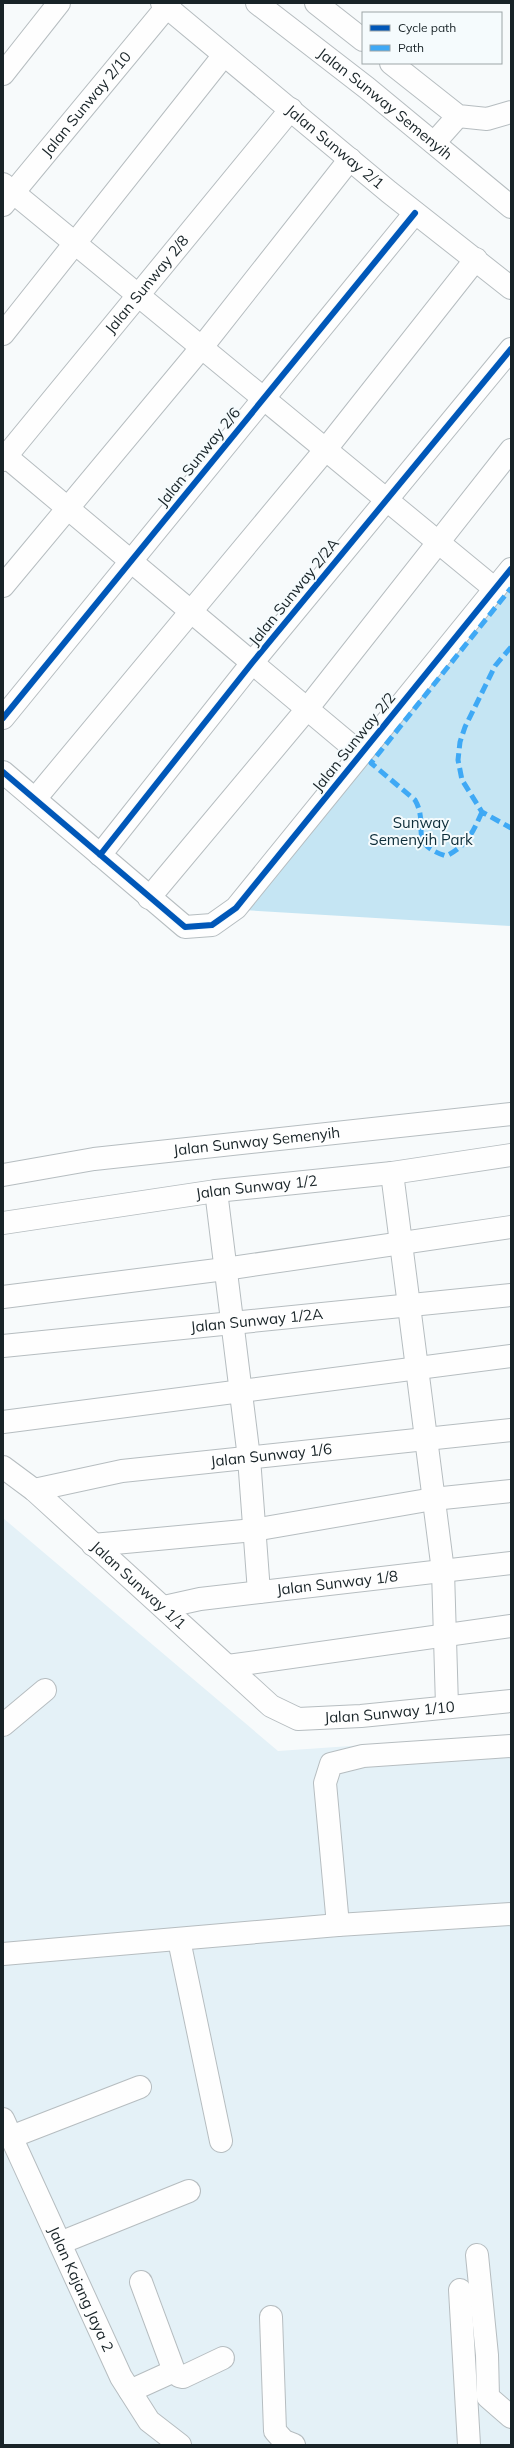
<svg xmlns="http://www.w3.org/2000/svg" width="514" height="2448" font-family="Mulish,sans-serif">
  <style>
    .built { fill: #e4f1f7 }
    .green { fill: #c5e5f3 }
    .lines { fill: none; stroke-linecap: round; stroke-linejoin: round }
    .minor-casing { stroke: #b6bdc0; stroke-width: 24 }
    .minor { stroke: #fefefe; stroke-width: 22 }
    .quiet { stroke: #3fa9f5; stroke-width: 5; stroke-dasharray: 10 5; stroke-linecap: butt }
    .cycleway-casing { stroke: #f5fbfd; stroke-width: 8 }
    .cycleway { stroke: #0057b8; stroke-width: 6 }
    .labels { text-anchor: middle; stroke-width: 4; stroke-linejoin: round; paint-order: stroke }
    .street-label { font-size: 15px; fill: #182327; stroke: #f5fbfd }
    .park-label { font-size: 15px; fill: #0e2e3a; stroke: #f5fbfd }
  </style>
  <rect width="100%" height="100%" fill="#f7fafb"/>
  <path class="built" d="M 3,1518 L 278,1751 L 511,1735 L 511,2445 L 3,2445 Z"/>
  <path class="green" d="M 511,578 L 511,926 L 243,910 Z"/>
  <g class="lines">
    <g class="minor-casing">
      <g id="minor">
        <path id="s1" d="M 162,3 L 389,192 L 511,288"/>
        <path id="s2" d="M 257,3 L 367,88 L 511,207"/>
        <path d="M 316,3 L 363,40"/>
        <path d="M 391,63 L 458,116 L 487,119 L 511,112"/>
        <path d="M 3,74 L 59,3"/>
        <path d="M 434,143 L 458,116"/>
        <path d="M 3,184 L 495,589"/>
        <path id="s3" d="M 3,205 L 170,3"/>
        <path d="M 3,334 L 224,55"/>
        <path d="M 3,454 L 361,754"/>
        <path id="s4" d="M 3,460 L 291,109"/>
        <path d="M 3,586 L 202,347 L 350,159"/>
        <path d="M 3,718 L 415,213"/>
        <path d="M 3,772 L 185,927 L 212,925 L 236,908 L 511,569"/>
        <path d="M 35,799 L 326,449 L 476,259"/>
        <path d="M 100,855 L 252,663 L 511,349"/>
        <path d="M 149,898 L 307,709 L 511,450"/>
        <path d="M 392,1173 L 443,1571 L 447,1706"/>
        <path id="s5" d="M 3,1175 L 94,1159 L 511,1114"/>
        <path d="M 216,1191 L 249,1458 L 259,1592"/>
        <path id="s6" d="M 3,1223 L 216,1191 L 392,1173 L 511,1155"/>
        <path d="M 3,1297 L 225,1269 L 511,1227"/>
        <path id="s7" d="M 3,1346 L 511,1295"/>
        <path d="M 3,1422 L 511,1356"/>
        <path id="s8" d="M 3,1467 L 34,1490 L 271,1706 L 298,1719 L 361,1716 L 511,1701"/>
        <path id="s9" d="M 34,1490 L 122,1471 L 511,1430"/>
        <path d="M 93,1545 L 254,1530 L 433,1499 L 511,1491"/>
        <path id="s10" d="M 164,1607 L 200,1599 L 511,1563"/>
        <path d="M 228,1666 L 511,1626"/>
        <path d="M 3,1725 L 45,1690"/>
        <path d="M 338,1925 L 325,1783 L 331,1764 L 363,1756 L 511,1746"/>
        <path d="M 179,1940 L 221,2141"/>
        <path d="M 3,1954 L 338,1925 L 511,1914"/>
        <path id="s11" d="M 3,2119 L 121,2377 L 149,2421 L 180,2445"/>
        <path d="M 11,2137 L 140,2087"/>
        <path d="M 60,2243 L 189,2191"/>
        <path d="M 477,2255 L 487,2355 L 488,2397 L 511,2417"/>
        <path d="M 460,2290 L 469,2445"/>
        <path d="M 271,2317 L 275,2431 L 284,2441 L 294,2445"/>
        <path d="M 174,2371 L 179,2376 L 183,2377 L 223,2358"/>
        <path d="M 130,2391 L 174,2371 L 141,2282"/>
      </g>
    </g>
    <use href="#minor" class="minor"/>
    <path class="quiet" d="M 511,647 L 495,666 L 465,727 L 460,742 L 458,760 L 462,780 L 482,812 L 511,828
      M 482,812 C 473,832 467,846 446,856 C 406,843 430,826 415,800 L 371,763 L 511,588"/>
    <g class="cycleway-casing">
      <path id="cycleway" d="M 3,718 L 415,213
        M 3,772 L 185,927 L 212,925 L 236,908 L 511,569
        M 100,855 L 252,663 L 511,349"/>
    </g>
    <use href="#cycleway" class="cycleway"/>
  </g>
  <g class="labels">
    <g class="street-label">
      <text dy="5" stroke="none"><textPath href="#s3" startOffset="131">Jalan Sunway 2/10</textPath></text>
      <text dy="5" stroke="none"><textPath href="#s2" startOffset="163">Jalan Sunway Semenyih</textPath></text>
      <text dy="5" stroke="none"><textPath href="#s1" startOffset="225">Jalan Sunway 2/1</textPath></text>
      <text dy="5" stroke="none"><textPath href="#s4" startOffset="227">Jalan Sunway 2/8</textPath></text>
      <text transform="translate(199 457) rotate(-51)" y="5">Jalan Sunway 2/6</text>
      <text transform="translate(294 592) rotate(-51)" y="5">Jalan Sunway 2/2A</text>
      <text transform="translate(354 742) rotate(-51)" y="5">Jalan Sunway 2/2</text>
      <text dy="5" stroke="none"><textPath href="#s5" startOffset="256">Jalan Sunway Semenyih</textPath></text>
      <text dy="5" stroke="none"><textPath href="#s6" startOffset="256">Jalan Sunway 1/2</textPath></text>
      <text dy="5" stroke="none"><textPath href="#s7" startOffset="255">Jalan Sunway 1/2A</textPath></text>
      <text dy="5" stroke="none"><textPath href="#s9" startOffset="240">Jalan Sunway 1/6</textPath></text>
      <text dy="5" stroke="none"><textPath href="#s10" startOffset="175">Jalan Sunway 1/8</textPath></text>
      <text dy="5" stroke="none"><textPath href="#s8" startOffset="180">Jalan Sunway 1/1</textPath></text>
      <text dy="5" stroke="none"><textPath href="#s8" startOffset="481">Jalan Sunway 1/10</textPath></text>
      <text dy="5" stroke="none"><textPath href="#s11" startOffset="187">Jalan Kajang Jaya 2</textPath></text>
    </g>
    <g class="park-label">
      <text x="421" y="828">Sunway<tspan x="421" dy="17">Semenyih Park</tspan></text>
    </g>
  </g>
  <rect width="514" height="2448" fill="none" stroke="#182327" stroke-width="8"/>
  <rect x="362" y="12" width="140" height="52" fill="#f5fbfd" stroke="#9da5a7"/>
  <rect x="370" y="25" width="20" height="6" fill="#0057b8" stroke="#9da5a7"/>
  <text x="398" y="32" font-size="12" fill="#182327">Cycle path</text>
  <rect x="370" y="45" width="20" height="6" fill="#3fa9f5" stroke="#9da5a7"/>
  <text x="398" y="52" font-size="12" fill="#182327">Path</text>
</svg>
